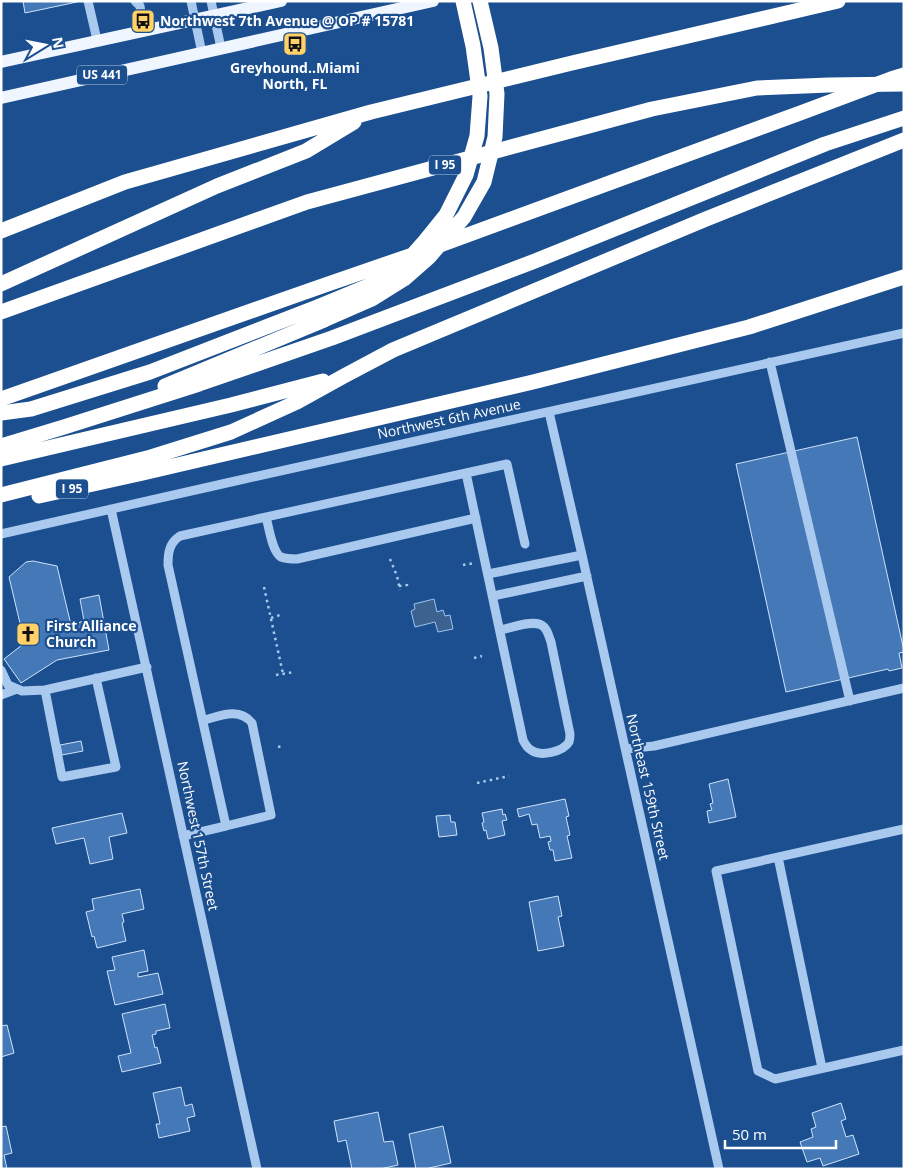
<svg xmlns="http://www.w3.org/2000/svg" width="905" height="1170" font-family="'Open Sans',sans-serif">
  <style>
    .water { fill: #3c6290; stroke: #9cc4f0 }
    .building { fill: #4478b7; stroke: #cfe3fa }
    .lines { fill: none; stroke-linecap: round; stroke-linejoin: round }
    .path { stroke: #a9c9ee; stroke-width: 2.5; stroke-dasharray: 2.5 4; stroke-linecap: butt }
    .minor { stroke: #a9c9ee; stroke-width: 9 }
    .major { stroke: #f0f6ff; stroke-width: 12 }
    .highway { stroke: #fff; stroke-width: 15 }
    .highway-bridge { stroke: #fff; stroke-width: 15 }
    .labels { text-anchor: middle; stroke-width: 4.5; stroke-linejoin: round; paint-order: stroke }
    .shield { fill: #1b4f8f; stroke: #bbcadd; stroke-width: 1 }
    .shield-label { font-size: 12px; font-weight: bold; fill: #fff }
    .poi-label { font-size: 14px; font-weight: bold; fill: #fff; stroke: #1b4f8f; text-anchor: start }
    .street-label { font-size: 14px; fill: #fff; stroke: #1b4f8f }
  </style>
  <rect width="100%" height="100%" fill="#1b4f8f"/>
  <path class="water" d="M 434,599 L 437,612 L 443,610 L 445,616 L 450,615 L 453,629 L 438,632 L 435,622 L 415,627 L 411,611 L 415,609 L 414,604 Z"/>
  <path class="building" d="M 23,1 L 77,1 L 77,2 L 25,13 Z
    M 857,437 L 904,651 L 904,652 L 899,653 L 902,668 L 889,671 L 888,669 L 786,692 L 736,464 Z
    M 33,561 L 57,566 L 71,625 L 84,621 L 80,599 L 99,595 L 109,650 L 57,660 L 21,683 L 4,659 L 31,638 L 31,635 L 23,636 L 9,577 L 26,562 Z
    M 81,741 L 83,751 L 62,755 L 60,745 Z
    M 728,779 L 736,817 L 709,823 L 707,811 L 712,810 L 710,804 L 713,803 L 709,784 Z
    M 565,799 L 569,816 L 566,817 L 570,835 L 567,836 L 572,858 L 555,861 L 553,850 L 550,850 L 548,842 L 551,841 L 550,836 L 540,838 L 537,824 L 532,825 L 529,814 L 519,817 L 517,809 Z
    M 502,809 L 503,815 L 505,814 L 507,820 L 502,821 L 505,835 L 488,839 L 486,830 L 484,831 L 482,823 L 484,822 L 482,813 Z
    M 122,813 L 127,833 L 109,837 L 113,859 L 90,864 L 84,838 L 56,844 L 52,828 Z
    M 450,815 L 451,822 L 455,822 L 457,835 L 439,837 L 436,816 Z
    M 140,889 L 144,909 L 122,914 L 124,922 L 122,923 L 126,941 L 97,948 L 94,936 L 92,937 L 86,912 L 94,910 L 92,899 Z
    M 558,896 L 562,916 L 558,917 L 564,946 L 538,951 L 529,902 Z
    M 144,950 L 148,971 L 138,973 L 138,977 L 158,973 L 163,994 L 115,1005 L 107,971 L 115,970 L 112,957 Z
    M 165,1004 L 170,1028 L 156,1031 L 156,1034 L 152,1035 L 155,1048 L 157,1047 L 161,1063 L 122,1072 L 118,1056 L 131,1053 L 122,1014 Z
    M 7,1025 L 14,1053 L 1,1057 L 1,1026 Z
    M 181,1087 L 185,1106 L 192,1104 L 195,1116 L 187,1118 L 190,1131 L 159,1138 L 156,1124 L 160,1124 L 153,1093 Z
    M 841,1103 L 846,1119 L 841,1121 L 846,1137 L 853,1135 L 859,1154 L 823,1166 L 820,1158 L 807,1162 L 800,1142 L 813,1137 L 811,1129 L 816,1127 L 812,1113 Z
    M 378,1112 L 384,1142 L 393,1141 L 398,1165 L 380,1169 L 352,1169 L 346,1140 L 338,1142 L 334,1121 Z
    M 6,1126 L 12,1153 L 4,1155 L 7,1169 L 1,1169 L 1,1127 Z
    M 443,1126 L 451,1163 L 425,1169 L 416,1169 L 409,1134 Z"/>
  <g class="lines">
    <path class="path" d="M 390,559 L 397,576 L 400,590
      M 463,565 L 475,563
      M 399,586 L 407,585 L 407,584
      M 264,587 L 283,674
      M 271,618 L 280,615
      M 474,658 L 482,656
      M 276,675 L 294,672
      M 278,747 L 284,746
      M 477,783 L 509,776"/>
    <path class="minor" d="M 88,1 L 97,40
      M 135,1 L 140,6 L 144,31
      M 191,1 L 202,53
      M 211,1 L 221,48
      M 770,362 L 850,701
      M 549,412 L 582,555 L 719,1169
      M 466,473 L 523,740 C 525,744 527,748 531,750 C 540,757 563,752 569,742 C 570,739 570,737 570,734 L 551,642 C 549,637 548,631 544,627 C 536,618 511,628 501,630
      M 111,509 L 257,1169
      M 266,517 C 269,527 272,552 281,557 C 286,559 292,559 297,559 L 476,518
      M 1,534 L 231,482 L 904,333
      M 488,574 L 582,555
      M 493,596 L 587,576
      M 1,670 L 8,685 L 22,691 L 45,690 L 147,667
      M 45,690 L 62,777 L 116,767 L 96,678
      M 1,695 L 17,689
      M 204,720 C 220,716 239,707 252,723 L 271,815 L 226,826 L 168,565 C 168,553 169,543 180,536 L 507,464 L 525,544
      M 626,749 L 654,746 L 904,688
      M 904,829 L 716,871 L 758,1071 L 775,1079 L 904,1050
      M 183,836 L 226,826
      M 778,857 L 822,1068"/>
    <path class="major" d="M 1,62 L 281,1
      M 1,98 L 433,1"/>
    <path class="highway" d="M 1,231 L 125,182 L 371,112 L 572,63 L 838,1
      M 1,284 L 217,186 L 306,151 L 354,122
      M 1,312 L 307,202 L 652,109 L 757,88 L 829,85 L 904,84
      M 165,386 L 324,320
      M 1,413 L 31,409 L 150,372 L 320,306
      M 1,446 L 64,427 L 199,384 L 332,338 L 535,261 L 825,144 L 904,118
      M 1,459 L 231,405 L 323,381
      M 1,495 L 151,457 L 231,432 L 297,402 L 344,376 L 393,350 L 706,219 L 904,140
      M 39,496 L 143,473 L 533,382 L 749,327 L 904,277"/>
    <path class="highway-bridge" d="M 320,306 L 395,275 L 425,241 L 446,215 L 466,175 L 477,136 L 480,96 L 473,46 L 463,1
      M 324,320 L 372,299 L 404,279 L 429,257 L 464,217 L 484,182 L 495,137 L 497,94 L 491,48 L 480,1
      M 1,399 L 328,284 L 421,252 L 803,112 L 891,79 L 904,75"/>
  </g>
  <defs>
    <g id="bus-square" transform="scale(1.25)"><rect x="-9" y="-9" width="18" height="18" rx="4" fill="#ffd166" stroke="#1b4f8f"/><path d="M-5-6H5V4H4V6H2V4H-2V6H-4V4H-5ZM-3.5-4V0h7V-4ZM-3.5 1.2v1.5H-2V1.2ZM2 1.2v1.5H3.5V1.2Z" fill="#111"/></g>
    <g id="church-square" transform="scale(1.25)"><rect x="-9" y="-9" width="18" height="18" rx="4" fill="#ffd166" stroke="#1b4f8f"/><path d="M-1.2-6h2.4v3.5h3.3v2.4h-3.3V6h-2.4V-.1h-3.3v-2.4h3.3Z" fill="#111"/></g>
  </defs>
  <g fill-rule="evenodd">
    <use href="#bus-square" x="143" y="21"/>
    <use href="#bus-square" x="295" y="44"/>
    <use href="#church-square" x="28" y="634"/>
  </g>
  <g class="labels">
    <g class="shield">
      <rect x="77" y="65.5" width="50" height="19" rx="4"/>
      <rect x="429" y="155.5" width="32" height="19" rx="4"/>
      <rect x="56" y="479.5" width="32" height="19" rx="4"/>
    </g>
    <g class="shield-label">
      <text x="102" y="79">US 441</text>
      <text x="445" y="169">I 95</text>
      <text x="72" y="493">I 95</text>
    </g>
    <g class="poi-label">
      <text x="160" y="26">Northwest 7th Avenue @ OP # 15781</text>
      <text x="295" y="73" text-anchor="middle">Greyhound..Miami<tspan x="295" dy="16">North, FL</tspan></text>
      <text x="46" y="631">First Alliance<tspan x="46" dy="16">Church</tspan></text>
    </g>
    <g class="street-label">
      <text transform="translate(449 419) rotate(-12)" y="5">Northwest 6th Avenue</text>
      <text transform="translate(648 787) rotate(77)" y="5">Northeast 159th Street</text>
      <text transform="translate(198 836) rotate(78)" y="5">Northwest 157th Street</text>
    </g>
  </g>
  <rect width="905" height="1170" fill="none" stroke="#ffffff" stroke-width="5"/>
  <g transform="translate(45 45) rotate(80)" stroke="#1b4f8f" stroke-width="4" paint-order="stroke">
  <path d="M0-4L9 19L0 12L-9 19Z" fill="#ffffff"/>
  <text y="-8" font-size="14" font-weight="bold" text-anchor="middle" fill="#ffffff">N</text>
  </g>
  <path d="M725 1140v8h111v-8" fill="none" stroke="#ffffff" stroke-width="2.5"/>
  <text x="732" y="1140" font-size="15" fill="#ffffff" stroke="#1b4f8f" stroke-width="4" paint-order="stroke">50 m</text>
</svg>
